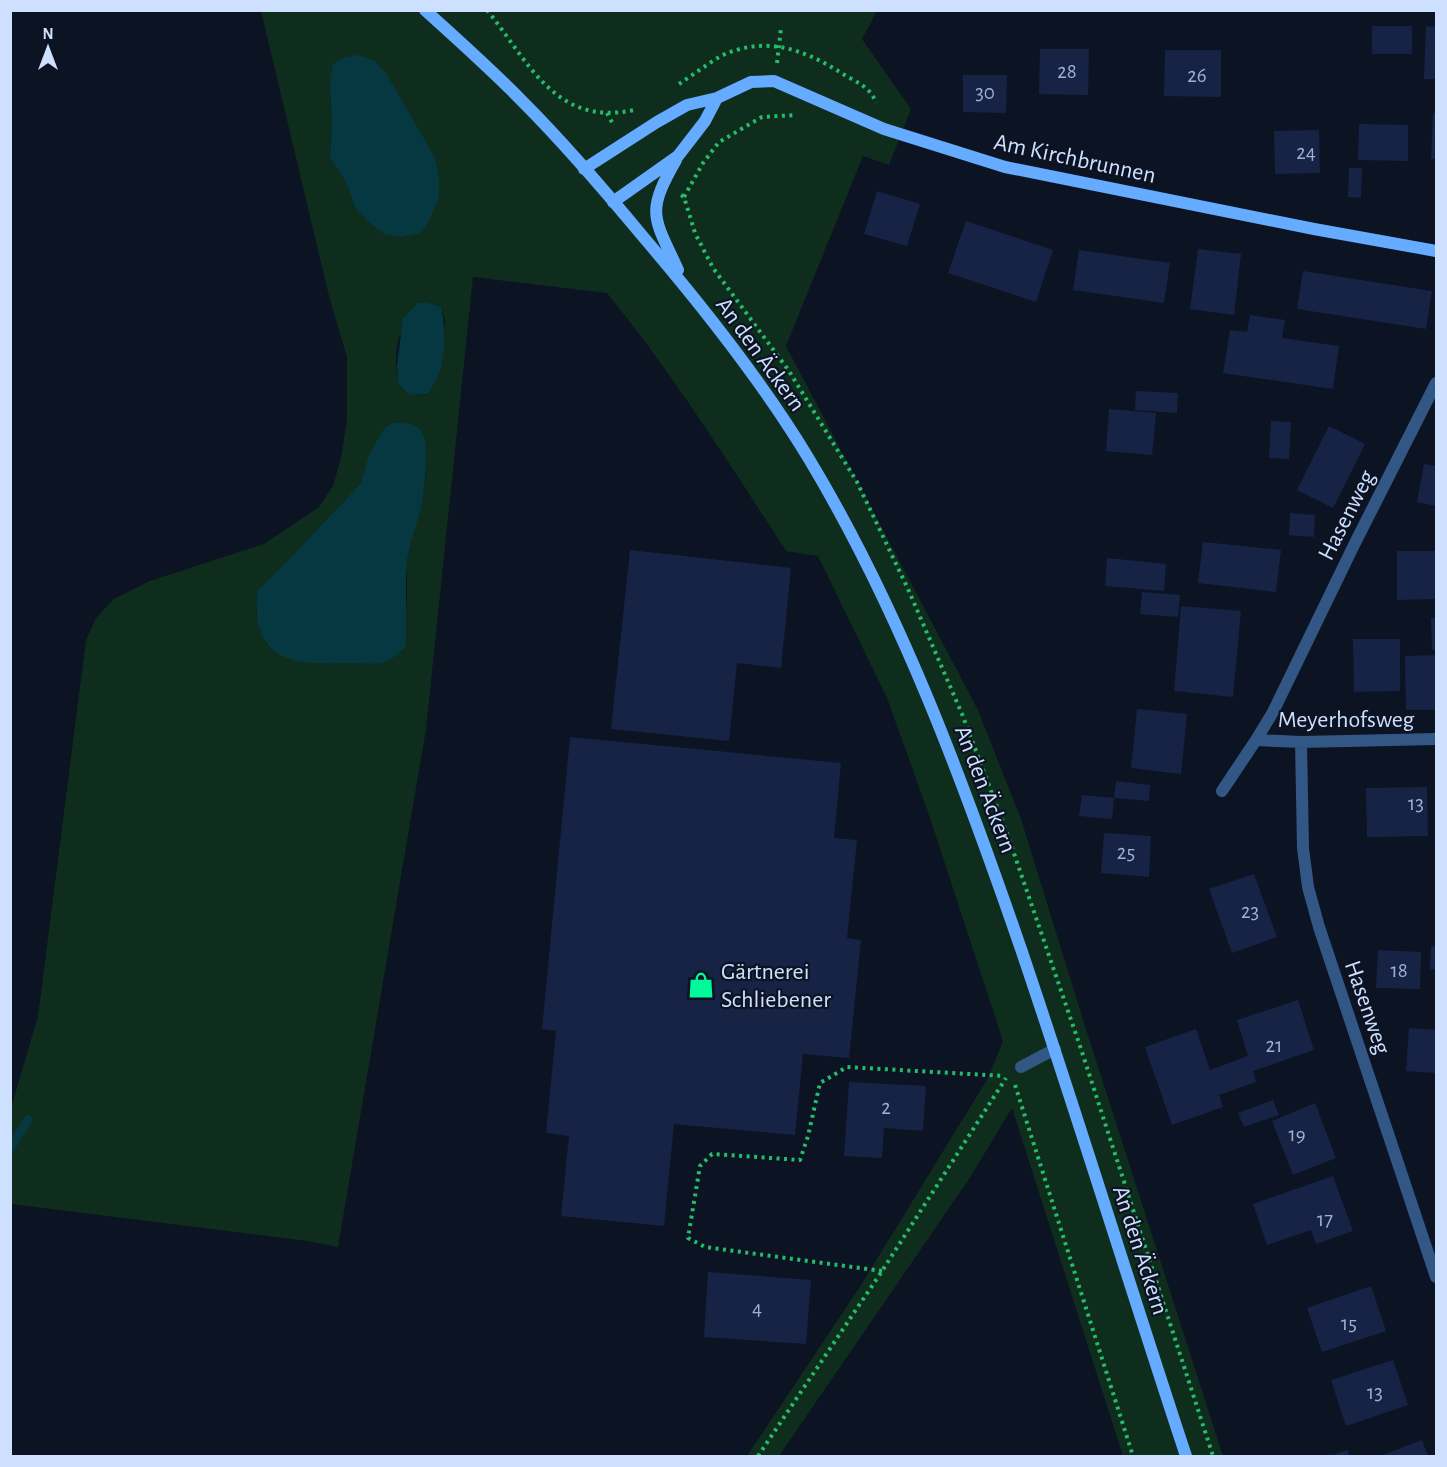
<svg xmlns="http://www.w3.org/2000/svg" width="1447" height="1467" font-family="'Alegreya Sans',sans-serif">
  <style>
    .green { fill: #0f2d1d; fill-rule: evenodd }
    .water { fill: #063842 }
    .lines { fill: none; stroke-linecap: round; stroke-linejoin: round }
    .stream { stroke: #063842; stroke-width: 9 }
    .building { fill: #172345 }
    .path { stroke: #25bc6b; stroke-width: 4; stroke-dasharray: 3 4.5; stroke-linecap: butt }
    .lane { stroke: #335785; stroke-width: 12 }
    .street { stroke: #335785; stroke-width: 12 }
    .secondary { stroke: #65abff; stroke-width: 12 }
    .labels { text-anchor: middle; stroke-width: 4.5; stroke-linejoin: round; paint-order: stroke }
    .number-label { font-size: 21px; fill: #a0b1d0 }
    .street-label { font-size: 24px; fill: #cee0ff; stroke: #0c1323 }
    .poi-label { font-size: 24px; fill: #cee0ff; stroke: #0c1323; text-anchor: start }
  </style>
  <rect width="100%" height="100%" fill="#0c1323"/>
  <path class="green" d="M 261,11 L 877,11 L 862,39 L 911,109 L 889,165 L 863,156 L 786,346 L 978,710 L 1021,819 L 1084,1023 L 1223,1456 L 1123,1456 L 1012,1108 L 969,1179 L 779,1456 L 747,1456 L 861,1285 L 988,1078 L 1003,1041 L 928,812 L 887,698 L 818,556 L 786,551 C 729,463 673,374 607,293 L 473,277 L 426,729 L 338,1247 L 308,1241 L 11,1204 L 11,1108 L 38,1016 L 86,640 L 96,618 L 114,599 L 150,581 L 264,544 L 319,507 L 333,486 L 342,454 L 347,417 L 347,357 L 329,296 ZM 330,84 L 418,130 L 434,156 L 355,208 L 347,184 L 330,156 L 332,124 ZM 429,303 L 441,307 L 445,320 L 442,364 L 428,394 C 422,395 415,396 409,394 C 394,388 394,351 399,338 C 402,331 423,310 429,303 ZM 426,471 L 423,496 L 413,529 L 407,562 L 407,630 L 328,663 L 289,658 L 266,643 L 256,612 L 258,590 L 295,553 L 361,483 Z"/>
  <path class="water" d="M 358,55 L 375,61 L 387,75 L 434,156 L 439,176 L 439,198 L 426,227 L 419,233 L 401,237 L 384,234 L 368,221 L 355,208 L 347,184 L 330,157 L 332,124 L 330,84 L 333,64 L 345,57 Z
    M 418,303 L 429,303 L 441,307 C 445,321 445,348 442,364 C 440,374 433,385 428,394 L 412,395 L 406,393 L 398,382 L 397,366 L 403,318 Z
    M 393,423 C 403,423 416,422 422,432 C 429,442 425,483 423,496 C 420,519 409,540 407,564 C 404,591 409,619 405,647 C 400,651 393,659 387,661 C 378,665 364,663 354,663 C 328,663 285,668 267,643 C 256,629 255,607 258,590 L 295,553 L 361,483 L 369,455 L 384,429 Z"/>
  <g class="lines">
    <path class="stream" d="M 10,1148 L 28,1120"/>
  </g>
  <path class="building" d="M 1372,26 L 1412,26 L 1412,54 L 1372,54 Z
    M 1426,26 L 1436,27 L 1436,79 L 1424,79 Z
    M 1040,49 L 1089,49 L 1088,95 L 1039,94 Z
    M 1165,50 L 1221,50 L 1221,97 L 1164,96 Z
    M 963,75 L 1007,75 L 1006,113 L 963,112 Z
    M 1433,113 L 1436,113 L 1436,159 L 1431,159 Z
    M 1359,124 L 1408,125 L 1408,161 L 1358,160 Z
    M 1319,130 L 1320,173 L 1275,174 L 1274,131 Z
    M 1349,168 L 1362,168 L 1361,198 L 1348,197 Z
    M 877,191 L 920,204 L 907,246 L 864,234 Z
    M 966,221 L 1053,250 L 1036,302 L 948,273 Z
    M 1198,249 L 1241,254 L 1234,315 L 1190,309 Z
    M 1079,250 L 1170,263 L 1164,303 L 1073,290 Z
    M 1303,271 L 1432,291 L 1426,329 L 1297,309 Z
    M 1250,315 L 1285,320 L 1282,338 L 1339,346 L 1333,389 L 1223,373 L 1230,330 L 1247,332 Z
    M 1136,391 L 1178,393 L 1177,413 L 1135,410 Z
    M 1109,409 L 1156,413 L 1152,455 L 1106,451 Z
    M 1271,421 L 1291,422 L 1289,459 L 1269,458 Z
    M 1329,426 L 1365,444 L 1333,508 L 1297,490 Z
    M 1424,464 L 1436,466 L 1436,506 L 1417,502 Z
    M 1290,513 L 1315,515 L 1314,537 L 1289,535 Z
    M 1203,542 L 1281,550 L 1276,592 L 1198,583 Z
    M 630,550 L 791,568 L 781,668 L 737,663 L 729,741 L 611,729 Z
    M 1397,551 L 1436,551 L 1436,599 L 1397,600 Z
    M 1107,558 L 1166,564 L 1164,591 L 1105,586 Z
    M 1142,592 L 1180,595 L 1178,617 L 1140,614 Z
    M 1181,606 L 1241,611 L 1233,697 L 1174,691 Z
    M 1431,618 L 1436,618 L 1436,650 L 1432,650 Z
    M 1353,639 L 1400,639 L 1400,691 L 1354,692 Z
    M 1436,655 L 1436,710 L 1406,710 L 1405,656 Z
    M 1137,709 L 1187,714 L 1181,774 L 1131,768 Z
    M 570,737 L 841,763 L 834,838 L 857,840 L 847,938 L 861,940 L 849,1058 L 803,1054 L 795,1135 L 674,1124 L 664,1226 L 561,1216 L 569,1136 L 546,1133 L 556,1031 L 542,1029 Z
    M 1116,781 L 1150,785 L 1149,801 L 1114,798 Z
    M 1427,787 L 1428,836 L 1367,837 L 1366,788 Z
    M 1082,795 L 1114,798 L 1112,819 L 1079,816 Z
    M 1104,833 L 1151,836 L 1149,877 L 1101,873 Z
    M 1254,874 L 1277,937 L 1232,953 L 1209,889 Z
    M 1431,946 L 1436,947 L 1436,970 L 1430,969 Z
    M 1378,950 L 1421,952 L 1420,989 L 1376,988 Z
    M 1298,1000 L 1314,1050 L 1253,1071 L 1256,1082 L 1219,1095 L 1223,1107 L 1172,1125 L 1145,1047 L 1196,1029 L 1210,1070 L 1248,1056 L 1237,1020 Z
    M 1409,1028 L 1436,1030 L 1436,1073 L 1406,1071 Z
    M 849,1082 L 926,1086 L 923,1131 L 884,1128 L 882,1158 L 844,1156 Z
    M 1273,1100 L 1279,1115 L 1244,1127 L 1238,1113 Z
    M 1315,1103 L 1336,1158 L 1293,1175 L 1272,1121 Z
    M 1333,1176 L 1353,1231 L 1316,1244 L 1311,1230 L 1267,1245 L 1253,1204 Z
    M 708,1272 L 811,1280 L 806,1344 L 704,1337 Z
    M 1371,1286 L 1386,1331 L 1322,1352 L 1307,1308 Z
    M 1393,1360 L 1408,1405 L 1346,1426 L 1331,1380 Z
    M 1422,1440 L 1428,1456 L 1380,1456 Z
    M 1347,1450 L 1350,1456 L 1330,1456 Z"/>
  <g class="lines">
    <path class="path" d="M 487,10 C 529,62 555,127 634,110
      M 777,63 L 781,28
      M 679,84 C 693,75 707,64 721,56 C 765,35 804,49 843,74 C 856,82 871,87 876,103
      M 607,113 L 614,126
      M 681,195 L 684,197 L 695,233 L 713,268 L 789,371 L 857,482 L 908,589 L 962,714 L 1008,836 L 1080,1046 L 1213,1456
      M 684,197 L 703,163 L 719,142 L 762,117 L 796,115
      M 1015,1085 L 1133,1456
      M 882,1271 L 705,1247 L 688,1238 L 700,1166 L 712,1154 L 800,1160 L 808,1136 L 820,1083 L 847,1067 L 1004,1076
      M 758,1456 L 882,1271 L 1006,1078"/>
    <path class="lane" d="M 1021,1067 L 1055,1049"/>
    <path class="street" d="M 1256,740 L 1301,742 L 1436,739
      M 1301,742 L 1303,848 L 1308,887 L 1319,927 L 1436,1277
      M 1222,791 L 1256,740 L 1273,712 L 1354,545 L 1436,383"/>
    <path class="secondary" d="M 425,10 C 458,40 492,70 523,102 C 566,145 606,192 645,239 C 704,308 762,381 809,459 C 901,612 963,781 1021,949 C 1078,1117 1130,1287 1186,1456
      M 676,160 C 645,214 654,217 678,270
      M 584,169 L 657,122 L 687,105 L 717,98 L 751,82 L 774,81 L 884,129 L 1005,167 L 1314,229 L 1436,251
      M 613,202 L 678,156 L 705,121 L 717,98"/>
  </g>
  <defs>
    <g id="shop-bare" transform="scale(2.07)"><path d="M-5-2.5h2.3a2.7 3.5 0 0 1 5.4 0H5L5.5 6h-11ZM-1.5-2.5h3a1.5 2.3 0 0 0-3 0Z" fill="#00f99b" stroke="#0c1323" stroke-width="2.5" paint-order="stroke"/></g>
  </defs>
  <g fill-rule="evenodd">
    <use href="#shop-bare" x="701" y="985"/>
  </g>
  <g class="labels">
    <g class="number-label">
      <text x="1067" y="78">28</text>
      <text x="1197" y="82">26</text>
      <text x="985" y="99">30</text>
      <text x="1306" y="159">24</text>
      <text x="1416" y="810">13</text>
      <text x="1126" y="859">25</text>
      <text x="1250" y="918">23</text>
      <text x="1399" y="977">18</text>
      <text x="1274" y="1052">21</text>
      <text x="886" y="1114">2</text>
      <text x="1297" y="1141">19</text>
      <text x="1325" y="1226">17</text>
      <text x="757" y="1315">4</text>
      <text x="1349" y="1330">15</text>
      <text x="1375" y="1399">13</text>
    </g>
    <g class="street-label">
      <text transform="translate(1075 158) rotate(12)" y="8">Am Kirchbrunnen</text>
      <text transform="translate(761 354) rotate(54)" y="8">An den Äckern</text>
      <text transform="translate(1346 515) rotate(-63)" y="8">Hasenweg</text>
      <text x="1346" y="727">Meyerhofsweg</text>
      <text transform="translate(986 789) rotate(69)" y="8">An den Äckern</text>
      <text transform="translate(1368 1007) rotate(71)" y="8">Hasenweg</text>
      <text transform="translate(1141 1250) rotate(72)" y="8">An den Äckern</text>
    </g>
    <g class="poi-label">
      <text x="721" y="979">Gärtnerei<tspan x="721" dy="28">Schliebener</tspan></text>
    </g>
  </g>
  <rect width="1447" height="1467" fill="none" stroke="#cee0ff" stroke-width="24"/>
  <g transform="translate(48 48)" stroke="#0c1323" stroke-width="4.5" paint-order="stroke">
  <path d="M0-4.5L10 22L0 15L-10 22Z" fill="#cee0ff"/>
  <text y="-9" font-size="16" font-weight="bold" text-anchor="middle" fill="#cee0ff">N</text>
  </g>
</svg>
